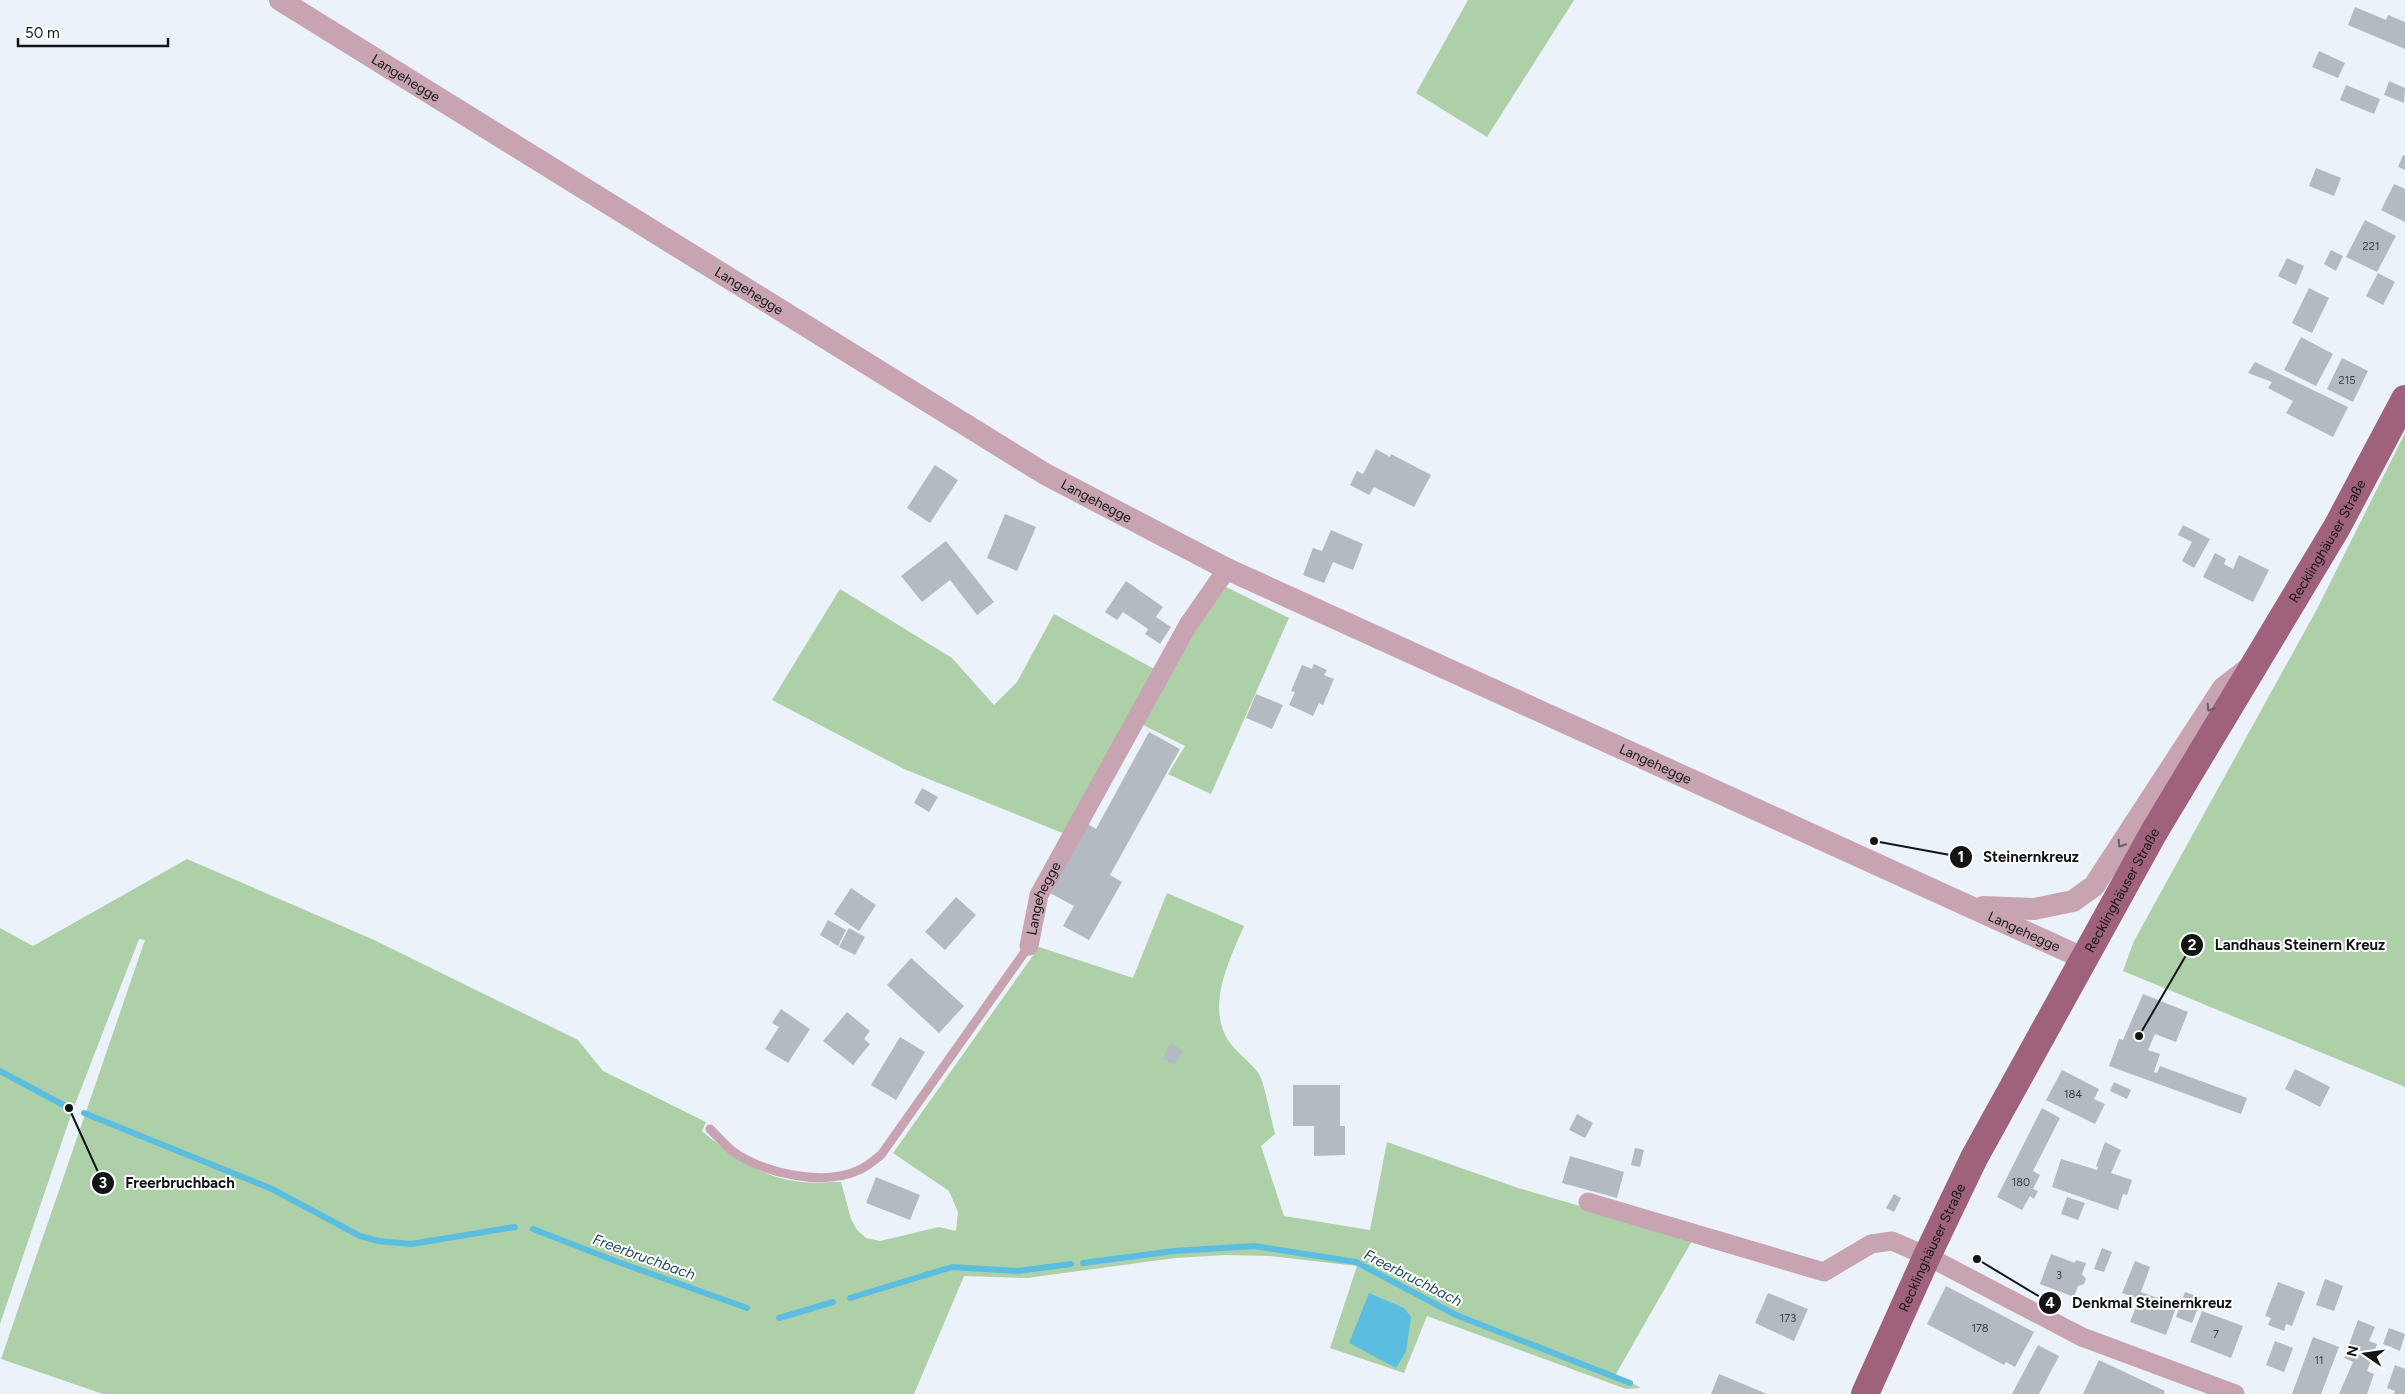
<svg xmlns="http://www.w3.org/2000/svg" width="2405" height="1394" font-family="Figtree,sans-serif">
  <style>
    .green { fill: #add0a8 }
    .water { fill: #5bbddf }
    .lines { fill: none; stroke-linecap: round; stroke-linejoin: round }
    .stream { stroke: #5bbddf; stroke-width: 6 }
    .building { fill: #b4bac1 }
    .service { stroke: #c8a3b1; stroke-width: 9 }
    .minor { stroke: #c8a3b1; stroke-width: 19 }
    .tertiary { stroke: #c8a3b1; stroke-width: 22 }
    .primary { stroke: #a0617c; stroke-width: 28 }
    .oneway { stroke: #6d5c64 }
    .labels { text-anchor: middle; stroke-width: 4; stroke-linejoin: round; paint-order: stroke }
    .number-label { font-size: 11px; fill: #3a3e41 }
    .street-label { font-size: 14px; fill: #121416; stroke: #fefefe }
    .water-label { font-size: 15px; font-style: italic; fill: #224d5c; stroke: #fefefe }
    .leader { fill: none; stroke: #121416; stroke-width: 2 }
    .callout-dot { fill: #121416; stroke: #fefefe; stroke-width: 2 }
    .mark-label { font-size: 15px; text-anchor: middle; font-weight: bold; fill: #fff }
    .callout-label { font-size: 15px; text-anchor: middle; font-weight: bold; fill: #121416; stroke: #fefefe; stroke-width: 4; stroke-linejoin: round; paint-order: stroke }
  </style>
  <rect width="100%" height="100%" fill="#ecf2f9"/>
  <path class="green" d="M 1468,0 L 1574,0 L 1487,137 L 1416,93 Z
    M 2405,433 L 2405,1087 L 2123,971 L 2134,941 L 2317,609 Z
    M 1226,587 L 1289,618 L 1211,794 L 1168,774 L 1185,746 L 1139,723 L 1183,645 Z
    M 840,589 L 952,658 L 994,705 L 1017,682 L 1054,614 L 1156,670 L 1065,834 L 904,769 L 772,700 Z
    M 187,859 L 372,939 L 578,1040 L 603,1071 L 706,1122 L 702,1131 C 729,1154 759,1176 795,1181 C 810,1184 826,1182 841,1182 L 851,1219 L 857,1230 L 866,1238 L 880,1241 L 939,1227 L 956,1231 L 958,1212 L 949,1191 L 893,1153 L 1039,947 L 1133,978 L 1167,893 L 1244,926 C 1229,961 1205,1008 1230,1043 C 1238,1054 1254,1065 1259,1074 C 1265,1084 1271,1120 1275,1134 L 1261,1146 L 1284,1216 L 1370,1230 L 1387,1142 L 1518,1188 L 1693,1239 L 1616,1374 L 1641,1388 L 1626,1389 L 1427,1316 L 1404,1373 L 1330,1348 L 1357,1266 L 1269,1256 L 1226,1255 L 1175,1258 L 1027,1278 L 964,1276 L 914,1394 L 103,1394 L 1,1359 L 145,940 L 139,939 L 72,1112 L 0,1324 L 0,928 L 33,946 Z"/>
  <path class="water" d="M 1369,1293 L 1404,1308 L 1411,1317 L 1406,1352 L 1396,1368 L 1349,1343 Z"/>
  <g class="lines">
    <path class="stream" d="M 0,1071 L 69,1108
      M 84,1113 L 272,1189 L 360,1236 L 378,1241 L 411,1244 L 515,1227
      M 533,1229 L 618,1262 L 747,1308
      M 1083,1263 L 1174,1251 L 1254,1246 L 1356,1262 L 1456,1315 L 1630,1383
      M 850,1298 L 952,1267 L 1018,1271 L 1071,1264
      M 779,1318 L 833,1302"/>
  </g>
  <path class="building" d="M 2355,7 L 2386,20 L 2388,15 L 2405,22 L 2405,49 L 2348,25 Z
    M 2319,51 L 2345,63 L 2338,78 L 2312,67 Z
    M 2389,81 L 2405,88 L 2404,103 L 2384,95 Z
    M 2346,85 L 2380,99 L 2374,114 L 2340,100 Z
    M 2403,155 L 2405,156 L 2405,170 L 2398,167 Z
    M 2316,168 L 2341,178 L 2334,196 L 2309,186 Z
    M 2394,184 L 2405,189 L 2405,222 L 2381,210 Z
    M 2365,220 L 2396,236 L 2377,272 L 2346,257 Z
    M 2331,250 L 2343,256 L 2336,271 L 2324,264 Z
    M 2287,258 L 2304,266 L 2296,285 L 2278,276 Z
    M 2378,273 L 2395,282 L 2383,305 L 2366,296 Z
    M 2309,288 L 2329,298 L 2312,333 L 2292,323 Z
    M 2301,337 L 2333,354 L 2316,386 L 2284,370 Z
    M 2342,358 L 2368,371 L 2353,402 L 2327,389 Z
    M 2255,362 L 2348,407 L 2333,437 L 2286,413 L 2293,401 L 2268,388 L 2272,382 L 2248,373 Z
    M 1376,449 L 1390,457 L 1391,454 L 1431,475 L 1414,507 L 1374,487 L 1369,495 L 1350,485 L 1357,471 L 1363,474 Z
    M 935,465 L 958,480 L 930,523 L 907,508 Z
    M 1005,514 L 1036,527 L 1017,571 L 987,558 Z
    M 2183,525 L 2210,539 L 2194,568 L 2182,561 L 2192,542 L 2178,535 Z
    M 1331,530 L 1363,544 L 1353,570 L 1333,562 L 1324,583 L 1303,575 L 1313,548 L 1322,551 Z
    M 946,541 L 994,602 L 977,615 L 950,580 L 922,602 L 901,576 Z
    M 2215,553 L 2226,559 L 2224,564 L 2233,569 L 2239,555 L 2269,570 L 2253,602 L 2203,577 Z
    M 1126,581 L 1163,607 L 1156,617 L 1171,627 L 1160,644 L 1145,634 L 1148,629 L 1123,612 L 1117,620 L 1105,612 Z
    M 1314,664 L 1327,670 L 1324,675 L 1334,679 L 1323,705 L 1319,703 L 1313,716 L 1289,705 L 1295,692 L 1291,691 L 1302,665 L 1312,669 Z
    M 1256,694 L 1283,705 L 1272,729 L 1246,718 Z
    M 1149,732 L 1180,749 L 1110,875 L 1122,882 L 1089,940 L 1063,926 L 1074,906 L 1048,892 L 1086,823 L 1096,829 Z
    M 922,788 L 938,797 L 929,812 L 914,803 Z
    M 851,888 L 876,905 L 859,931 L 834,914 Z
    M 956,897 L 976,915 L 945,950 L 925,932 Z
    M 828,920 L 846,930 L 838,946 L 820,935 Z
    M 849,928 L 865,937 L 855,955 L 839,947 Z
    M 911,958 L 964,1006 L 939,1033 L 887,985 Z
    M 2143,994 L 2188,1012 L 2176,1042 L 2155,1034 L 2148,1050 L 2160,1054 L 2154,1072 L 2157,1073 L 2160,1066 L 2247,1098 L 2241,1114 L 2109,1066 L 2119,1039 L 2123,1040 Z
    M 781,1009 L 810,1029 L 788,1063 L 765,1049 L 779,1027 L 772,1023 Z
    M 847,1012 L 870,1031 L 864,1039 L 870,1044 L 853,1065 L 823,1041 Z
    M 900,1037 L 925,1052 L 896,1100 L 871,1085 Z
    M 1170,1043 L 1183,1050 L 1175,1065 L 1163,1059 Z
    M 2295,1069 L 2330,1087 L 2320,1107 L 2285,1089 Z
    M 2062,1070 L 2099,1089 L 2094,1099 L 2105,1104 L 2095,1124 L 2046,1100 Z
    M 2114,1082 L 2131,1090 L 2127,1099 L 2110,1091 Z
    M 1293,1085 L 1340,1085 L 1340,1126 L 1345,1126 L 1345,1155 L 1314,1156 L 1314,1126 L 1293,1126 Z
    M 2042,1108 L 2060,1118 L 2033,1171 L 2040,1175 L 2033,1189 L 2038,1191 L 2034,1199 L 2030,1196 L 2022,1210 L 1997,1197 Z
    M 1577,1114 L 1593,1123 L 1585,1138 L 1569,1130 Z
    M 2105,1142 L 2121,1150 L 2111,1173 L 2132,1180 L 2127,1195 L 2123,1194 L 2118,1210 L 2052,1187 L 2061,1159 L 2097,1170 L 2098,1167 L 2096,1166 Z
    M 1635,1148 L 1644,1150 L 1640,1167 L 1631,1165 Z
    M 1570,1156 L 1624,1172 L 1617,1198 L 1562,1183 Z
    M 876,1177 L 920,1195 L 910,1220 L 866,1203 Z
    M 1894,1194 L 1901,1198 L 1894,1212 L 1886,1208 Z
    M 2067,1197 L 2085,1203 L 2078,1220 L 2061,1214 Z
    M 2102,1248 L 2112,1252 L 2104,1272 L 2094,1269 Z
    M 2051,1254 L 2075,1263 L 2076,1260 L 2086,1263 L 2082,1274 L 2086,1279 L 2084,1284 L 2078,1286 L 2074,1297 L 2040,1284 Z
    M 2135,1261 L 2150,1267 L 2141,1292 L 2177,1305 L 2166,1335 L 2130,1322 L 2139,1299 L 2122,1293 Z
    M 2325,1279 L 2343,1286 L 2334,1311 L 2316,1305 Z
    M 2278,1282 L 2305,1292 L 2292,1326 L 2286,1324 L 2284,1331 L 2268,1325 L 2271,1318 L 2265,1316 Z
    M 1946,1286 L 2034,1332 L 2015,1367 L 2006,1362 L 2004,1365 L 1927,1324 Z
    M 2185,1292 L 2202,1298 L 2192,1323 L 2176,1317 Z
    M 1768,1293 L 1808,1309 L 1794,1341 L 1755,1323 Z
    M 2202,1311 L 2243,1326 L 2231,1358 L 2190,1342 Z
    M 2358,1320 L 2375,1327 L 2369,1341 L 2377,1344 L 2367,1371 L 2374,1374 L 2367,1394 L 2339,1394 L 2353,1362 L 2344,1358 Z
    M 2389,1328 L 2405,1334 L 2400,1351 L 2383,1344 Z
    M 2313,1337 L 2339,1347 L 2321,1394 L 2292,1394 Z
    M 2275,1341 L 2293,1348 L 2284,1372 L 2266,1365 Z
    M 2038,1345 L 2059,1356 L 2039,1394 L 2012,1394 Z
    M 2099,1360 L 2165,1391 L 2164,1394 L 2083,1394 Z
    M 2395,1365 L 2405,1369 L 2405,1394 L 2394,1394 L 2395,1391 L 2387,1388 Z
    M 1719,1374 L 1767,1394 L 1711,1394 Z"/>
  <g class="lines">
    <path class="service" d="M 710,1129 C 717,1136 724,1144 731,1150 C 762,1173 823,1187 859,1170 C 867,1167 874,1160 881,1155 L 1029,946"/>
    <g class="minor">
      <path id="s1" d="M 1029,946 L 1039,895 L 1188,625 L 1227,569"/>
      <path d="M 1588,1202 L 1824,1272 L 1871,1244 L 1892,1241 L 1927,1256 L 2082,1337 L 2235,1394"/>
    </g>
    <g class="tertiary">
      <path id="s2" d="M 280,0 L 1045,474 L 1227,569 L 2085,959"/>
      <path d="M 1983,907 L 2034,909 L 2073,901 L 2094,886 L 2223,688 L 2249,668"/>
    </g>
    <path class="primary" id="s3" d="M 1865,1394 L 1927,1256 L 1974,1158 L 2154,832 L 2337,527 L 2405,399"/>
  </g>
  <defs><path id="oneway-chevron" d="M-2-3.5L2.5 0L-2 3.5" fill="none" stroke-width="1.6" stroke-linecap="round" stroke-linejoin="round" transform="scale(1.25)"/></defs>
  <g class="oneway">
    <use href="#oneway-chevron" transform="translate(2210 708) rotate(123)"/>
    <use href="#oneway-chevron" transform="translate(2121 844) rotate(123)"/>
  </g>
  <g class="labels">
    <g class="number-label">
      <text x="2371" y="250">221</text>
      <text x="2347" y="384">215</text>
      <text x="2073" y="1098">184</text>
      <text x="2021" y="1186">180</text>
      <text x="2059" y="1279">3</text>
      <text x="1788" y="1322">173</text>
      <text x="1980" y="1332">178</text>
      <text x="2216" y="1338">7</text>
      <text x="2319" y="1364">11</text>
    </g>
    <g class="street-label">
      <text dy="5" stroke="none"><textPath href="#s2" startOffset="148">Langehegge</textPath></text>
      <text dy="5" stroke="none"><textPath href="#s2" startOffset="552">Langehegge</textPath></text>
      <text dy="5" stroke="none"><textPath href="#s2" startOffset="958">Langehegge</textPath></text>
      <text dy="5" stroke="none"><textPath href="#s3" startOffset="971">Recklinghäuser Straße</textPath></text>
      <text dy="5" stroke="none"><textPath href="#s2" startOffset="1576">Langehegge</textPath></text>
      <text dy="5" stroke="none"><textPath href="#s3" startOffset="566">Recklinghäuser Straße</textPath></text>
      <text dy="5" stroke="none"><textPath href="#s1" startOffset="50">Langehegge</textPath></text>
      <text dy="5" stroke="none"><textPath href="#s2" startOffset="1981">Langehegge</textPath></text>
      <text dy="5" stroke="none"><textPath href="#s3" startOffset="161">Recklinghäuser Straße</textPath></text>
    </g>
    <g class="water-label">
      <text transform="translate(644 1257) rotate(20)" y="5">Freerbruchbach</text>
      <text transform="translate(1413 1278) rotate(27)" y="5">Freerbruchbach</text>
    </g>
  </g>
  <path class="leader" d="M1874 841L1961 857M2139 1036L2192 945M69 1108L103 1183M1977 1259L2050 1303"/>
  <g class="callout-dot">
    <circle cx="1874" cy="841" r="5"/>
    <circle cx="2139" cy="1036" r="5"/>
    <circle cx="69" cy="1108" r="5"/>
    <circle cx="1977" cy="1259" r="5"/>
    <circle cx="1961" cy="857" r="12"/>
    <circle cx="2192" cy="945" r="12"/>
    <circle cx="103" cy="1183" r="12"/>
    <circle cx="2050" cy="1303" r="12"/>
  </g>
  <g class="mark-label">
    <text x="1961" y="862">1</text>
    <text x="2192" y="950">2</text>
    <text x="103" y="1188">3</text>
    <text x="2050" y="1308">4</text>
  </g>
  <g class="callout-label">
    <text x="2031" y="862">Steinernkreuz</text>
    <text x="2300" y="950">Landhaus Steinern Kreuz</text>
    <text x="180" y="1188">Freerbruchbach</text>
    <text x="2152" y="1308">Denkmal Steinernkreuz</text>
  </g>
  <g transform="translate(2365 1354) rotate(283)" stroke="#fefefe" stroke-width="4" paint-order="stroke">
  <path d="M0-4L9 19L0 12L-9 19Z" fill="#121416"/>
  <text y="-8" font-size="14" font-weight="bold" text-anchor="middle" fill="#121416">N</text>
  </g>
  <path d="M18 38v8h150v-8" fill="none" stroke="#121416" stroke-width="2.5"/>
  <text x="25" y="38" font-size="15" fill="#121416" stroke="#fefefe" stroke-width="4" paint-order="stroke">50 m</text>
</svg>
